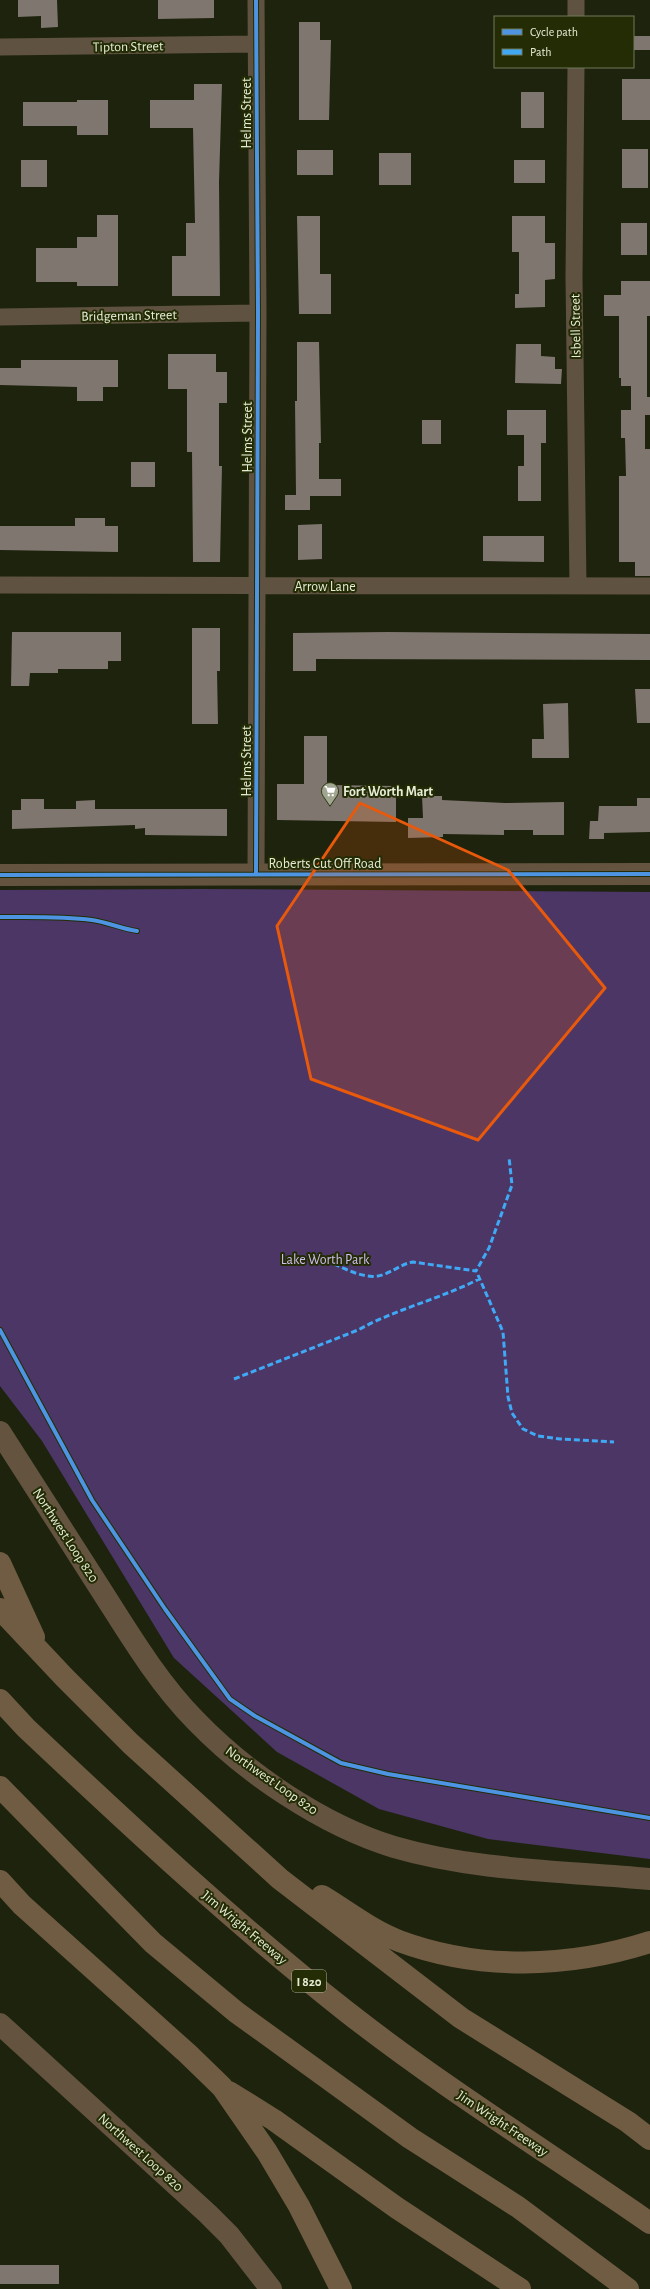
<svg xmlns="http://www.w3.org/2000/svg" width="650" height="2289" font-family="'Alegreya Sans',sans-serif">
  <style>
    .green { fill: #4b3666 }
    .building { fill: #7e766f }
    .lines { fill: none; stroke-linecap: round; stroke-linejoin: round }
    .street { stroke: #5f5240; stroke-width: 17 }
    .secondary { stroke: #63533f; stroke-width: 22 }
    .highway { stroke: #705c43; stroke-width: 22 }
    .quiet { stroke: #3fa9f5; stroke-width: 3; stroke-dasharray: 6 3; stroke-linecap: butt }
    .cycleway-casing { stroke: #232c04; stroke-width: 6 }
    .cycleway { stroke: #4d94e3; stroke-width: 4 }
    .marked { fill: #e8590c; fill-opacity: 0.2; stroke: #e8590c; stroke-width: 3; stroke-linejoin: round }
    .labels { text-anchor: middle; stroke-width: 4; stroke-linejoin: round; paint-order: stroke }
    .shield { fill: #232c04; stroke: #acb398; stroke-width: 1 }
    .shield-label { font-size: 13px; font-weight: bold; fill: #e6edd7 }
    .street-label { font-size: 14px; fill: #e6edd7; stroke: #232c04 }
    .poi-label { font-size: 14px; font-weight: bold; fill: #e6edd7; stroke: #232c04; text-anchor: start }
    .park-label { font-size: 14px; fill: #d0bfef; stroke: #232c04 }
  </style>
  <rect width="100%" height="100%" fill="#1e230d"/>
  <path class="green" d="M 200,889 L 650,892 L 650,1859 L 488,1839 L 379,1809 L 277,1752 L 174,1658 L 42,1441 L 0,1386 L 0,890 Z"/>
  <path class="building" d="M 18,0 L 57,0 L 58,27 L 41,28 L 41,16 L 18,17 Z
    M 158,0 L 214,0 L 214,18 L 158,19 Z
    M 299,22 L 320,22 L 320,40 L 331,40 L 329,120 L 299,120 Z
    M 633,36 L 650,36 L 650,50 L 633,50 Z
    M 622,79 L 650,79 L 650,120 L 622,120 Z
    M 194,84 L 222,84 L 219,182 L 220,296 L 172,296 L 172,256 L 186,256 L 186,223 L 195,223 L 193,128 L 150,128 L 150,100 L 194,100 Z
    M 521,92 L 544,92 L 544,128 L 521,128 Z
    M 77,100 L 108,100 L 108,135 L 77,135 L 77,126 L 23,126 L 23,102 L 77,102 Z
    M 622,149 L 648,149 L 648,188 L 622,188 Z
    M 297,150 L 333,150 L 333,175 L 297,175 Z
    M 379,153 L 411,153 L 411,185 L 379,185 Z
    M 21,160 L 47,160 L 47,187 L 21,187 Z
    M 514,160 L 545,160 L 545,183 L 514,183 Z
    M 97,215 L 118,215 L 118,286 L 77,286 L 77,282 L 36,282 L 36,248 L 77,248 L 77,237 L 97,237 Z
    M 297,216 L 320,216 L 320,274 L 331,274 L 331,314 L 299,314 Z
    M 512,216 L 545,216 L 545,243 L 555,243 L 555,279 L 545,280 L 545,307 L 515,308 L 515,294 L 519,294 L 519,252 L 512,252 Z
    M 621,223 L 647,223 L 647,255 L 621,255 Z
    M 621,281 L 650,281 L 650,316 L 647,316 L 647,397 L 650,397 L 650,415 L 645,415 L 645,449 L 650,449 L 650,576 L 635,576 L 635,562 L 619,562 L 619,476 L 626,476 L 625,438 L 621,438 L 621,410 L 631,410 L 631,386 L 621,386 L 621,378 L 619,378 L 619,316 L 604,316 L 604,295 L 621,295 Z
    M 297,342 L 319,342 L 321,443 L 319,443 L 319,479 L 341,479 L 341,496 L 310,496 L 310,510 L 285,510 L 285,495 L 296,495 L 295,401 L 297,401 Z
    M 516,344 L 541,344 L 541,356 L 555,357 L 555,369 L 562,369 L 561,384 L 515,383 Z
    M 168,354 L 216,354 L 216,372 L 227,372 L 227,403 L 219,403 L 219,466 L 222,466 L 220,562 L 193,562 L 192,452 L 187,452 L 187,389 L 168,389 Z
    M 21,360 L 118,360 L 118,387 L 103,387 L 103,401 L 77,401 L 77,387 L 0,385 L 0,368 L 21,368 Z
    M 507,410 L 546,410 L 546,443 L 541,443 L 541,501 L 518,501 L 518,466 L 524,466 L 524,435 L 507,435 Z
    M 422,420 L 441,420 L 441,444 L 422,444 Z
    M 131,462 L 155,462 L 155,487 L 131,487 Z
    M 75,518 L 105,518 L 105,526 L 118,526 L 118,552 L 0,550 L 0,526 L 75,526 Z
    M 322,524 L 322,559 L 298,560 L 298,525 Z
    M 483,536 L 544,536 L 544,562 L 483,561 Z
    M 192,628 L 220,628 L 220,671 L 217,671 L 218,724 L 192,724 Z
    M 12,632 L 121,632 L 121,661 L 108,661 L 108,669 L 58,669 L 58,673 L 30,673 L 29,686 L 11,686 Z
    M 388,632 L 650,634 L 650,660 L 316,659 L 316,671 L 293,671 L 293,633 Z
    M 635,689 L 650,689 L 650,723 L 637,723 Z
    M 568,703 L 569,758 L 532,758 L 532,739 L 544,739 L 543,704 Z
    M 304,736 L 327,736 L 327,785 L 396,786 L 396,822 L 277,820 L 277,784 L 304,784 Z
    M 422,796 L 442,796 L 442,800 L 505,803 L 564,802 L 564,835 L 533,835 L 533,830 L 504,830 L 504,835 L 443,834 L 443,837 L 408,838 L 408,818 L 423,818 Z
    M 637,798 L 650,798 L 650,832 L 604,833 L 604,839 L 589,839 L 590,821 L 598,821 L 599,806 L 637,806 Z
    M 21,799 L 44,799 L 44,809 L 76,809 L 76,801 L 95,800 L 95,809 L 227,809 L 227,836 L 145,835 L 145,828 L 135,829 L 135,825 L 12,829 L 12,810 L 21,810 Z
    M 0,2265 L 59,2265 L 59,2284 L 0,2284 Z"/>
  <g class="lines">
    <path class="street" d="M 256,0 L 258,313 L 256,874
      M 576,17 L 576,0
      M 0,47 L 256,44
      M 576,67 L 574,278 L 578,586
      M 0,317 L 258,313
      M 0,585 L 650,586"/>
    <path class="secondary" d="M 0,875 L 650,874
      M 0,1432 C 34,1486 69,1539 103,1593 C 131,1637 158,1682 195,1720 C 246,1773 322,1825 394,1847 C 476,1871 565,1871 650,1879
      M 0,2024 L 208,2214 L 229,2235 L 271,2289"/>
    <path class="highway" d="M 0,1563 L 34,1637
      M 0,1609 L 64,1677 L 131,1744 L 280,1879 L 461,2018 L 628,2122 L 650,2139
      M 0,1700 L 26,1728 C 130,1826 234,1923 347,2012 C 444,2088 549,2153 650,2223
      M 0,1787 L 153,1943 L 236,2012 L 410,2138 L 518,2207 L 628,2289
      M 0,1881 L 22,1905 L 188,2054 L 222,2087 L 267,2152 L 299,2206 L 341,2289
      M 322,1896 C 347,1911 372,1931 399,1941 C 480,1971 569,1968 650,1942
      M 229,2092 L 274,2120 L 397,2208 L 520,2289"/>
    <path class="quiet" d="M 334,1264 C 350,1271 370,1282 387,1273 C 397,1269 402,1264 413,1262 L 476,1271 L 489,1248 L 512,1185 L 509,1157
      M 478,1275 L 503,1332 L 508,1397 L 512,1413 L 523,1429 L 538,1436 L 560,1439 L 614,1442
      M 234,1379 L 358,1330 C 396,1309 440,1299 479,1279"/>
    <g class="cycleway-casing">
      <path id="cycleway" d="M 256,0 L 258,313 L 256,874
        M 0,875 L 650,874
        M 0,917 C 31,917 62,916 92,920 C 107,922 122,929 137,931
        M 0,1330 L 92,1500 L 165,1609 L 230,1699 L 255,1716 L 341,1763 L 388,1774 L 650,1818"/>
    </g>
    <use href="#cycleway" class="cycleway"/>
  </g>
  <path class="marked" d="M 360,803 L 508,870 L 605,988 L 478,1140 L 311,1079 L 277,926 Z"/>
  <defs>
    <g id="supermarket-pin" transform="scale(0.9)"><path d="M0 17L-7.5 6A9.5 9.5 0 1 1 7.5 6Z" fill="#a0a690" stroke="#232c04"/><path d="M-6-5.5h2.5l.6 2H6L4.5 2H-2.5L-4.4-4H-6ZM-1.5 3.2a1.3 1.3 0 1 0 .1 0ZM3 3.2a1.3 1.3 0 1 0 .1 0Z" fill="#fff"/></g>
  </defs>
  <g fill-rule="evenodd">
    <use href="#supermarket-pin" x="330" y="791"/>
  </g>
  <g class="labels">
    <rect class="shield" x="292" y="1970" width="34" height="22" rx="3"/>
    <g class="shield-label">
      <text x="309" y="1986">I 820</text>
    </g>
    <g class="street-label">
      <text transform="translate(128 46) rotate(-1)" y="5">Tipton Street</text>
      <text transform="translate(246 113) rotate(-90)" y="5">Helms Street</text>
      <text transform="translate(129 315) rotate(-1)" y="5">Bridgeman Street</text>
      <text transform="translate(575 326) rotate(-91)" y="5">Isbell Street</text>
      <text transform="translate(247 437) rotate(-90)" y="5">Helms Street</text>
      <text x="325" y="591">Arrow Lane</text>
      <text transform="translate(246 761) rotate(-90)" y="5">Helms Street</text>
      <text x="325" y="868">Roberts Cut Off Road</text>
      <text transform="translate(66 1535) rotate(57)" y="5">Northwest Loop 820</text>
      <text transform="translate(272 1780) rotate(35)" y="5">Northwest Loop 820</text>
      <text transform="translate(245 1927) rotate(40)" y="5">Jim Wright Freeway</text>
      <text transform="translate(503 2123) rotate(34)" y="5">Jim Wright Freeway</text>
      <text transform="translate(141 2152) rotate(42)" y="5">Northwest Loop 820</text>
    </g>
    <g class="poi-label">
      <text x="343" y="796">Fort Worth Mart</text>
    </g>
    <g class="park-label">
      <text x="325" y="1264">Lake Worth Park</text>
    </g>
  </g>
  <rect x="494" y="16" width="140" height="52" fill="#232c04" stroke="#717958"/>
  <rect x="502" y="29" width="20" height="6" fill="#4d94e3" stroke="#717958"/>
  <text x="530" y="36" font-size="12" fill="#e6edd7">Cycle path</text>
  <rect x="502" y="49" width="20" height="6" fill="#3fa9f5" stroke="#717958"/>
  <text x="530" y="56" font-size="12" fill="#e6edd7">Path</text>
</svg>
